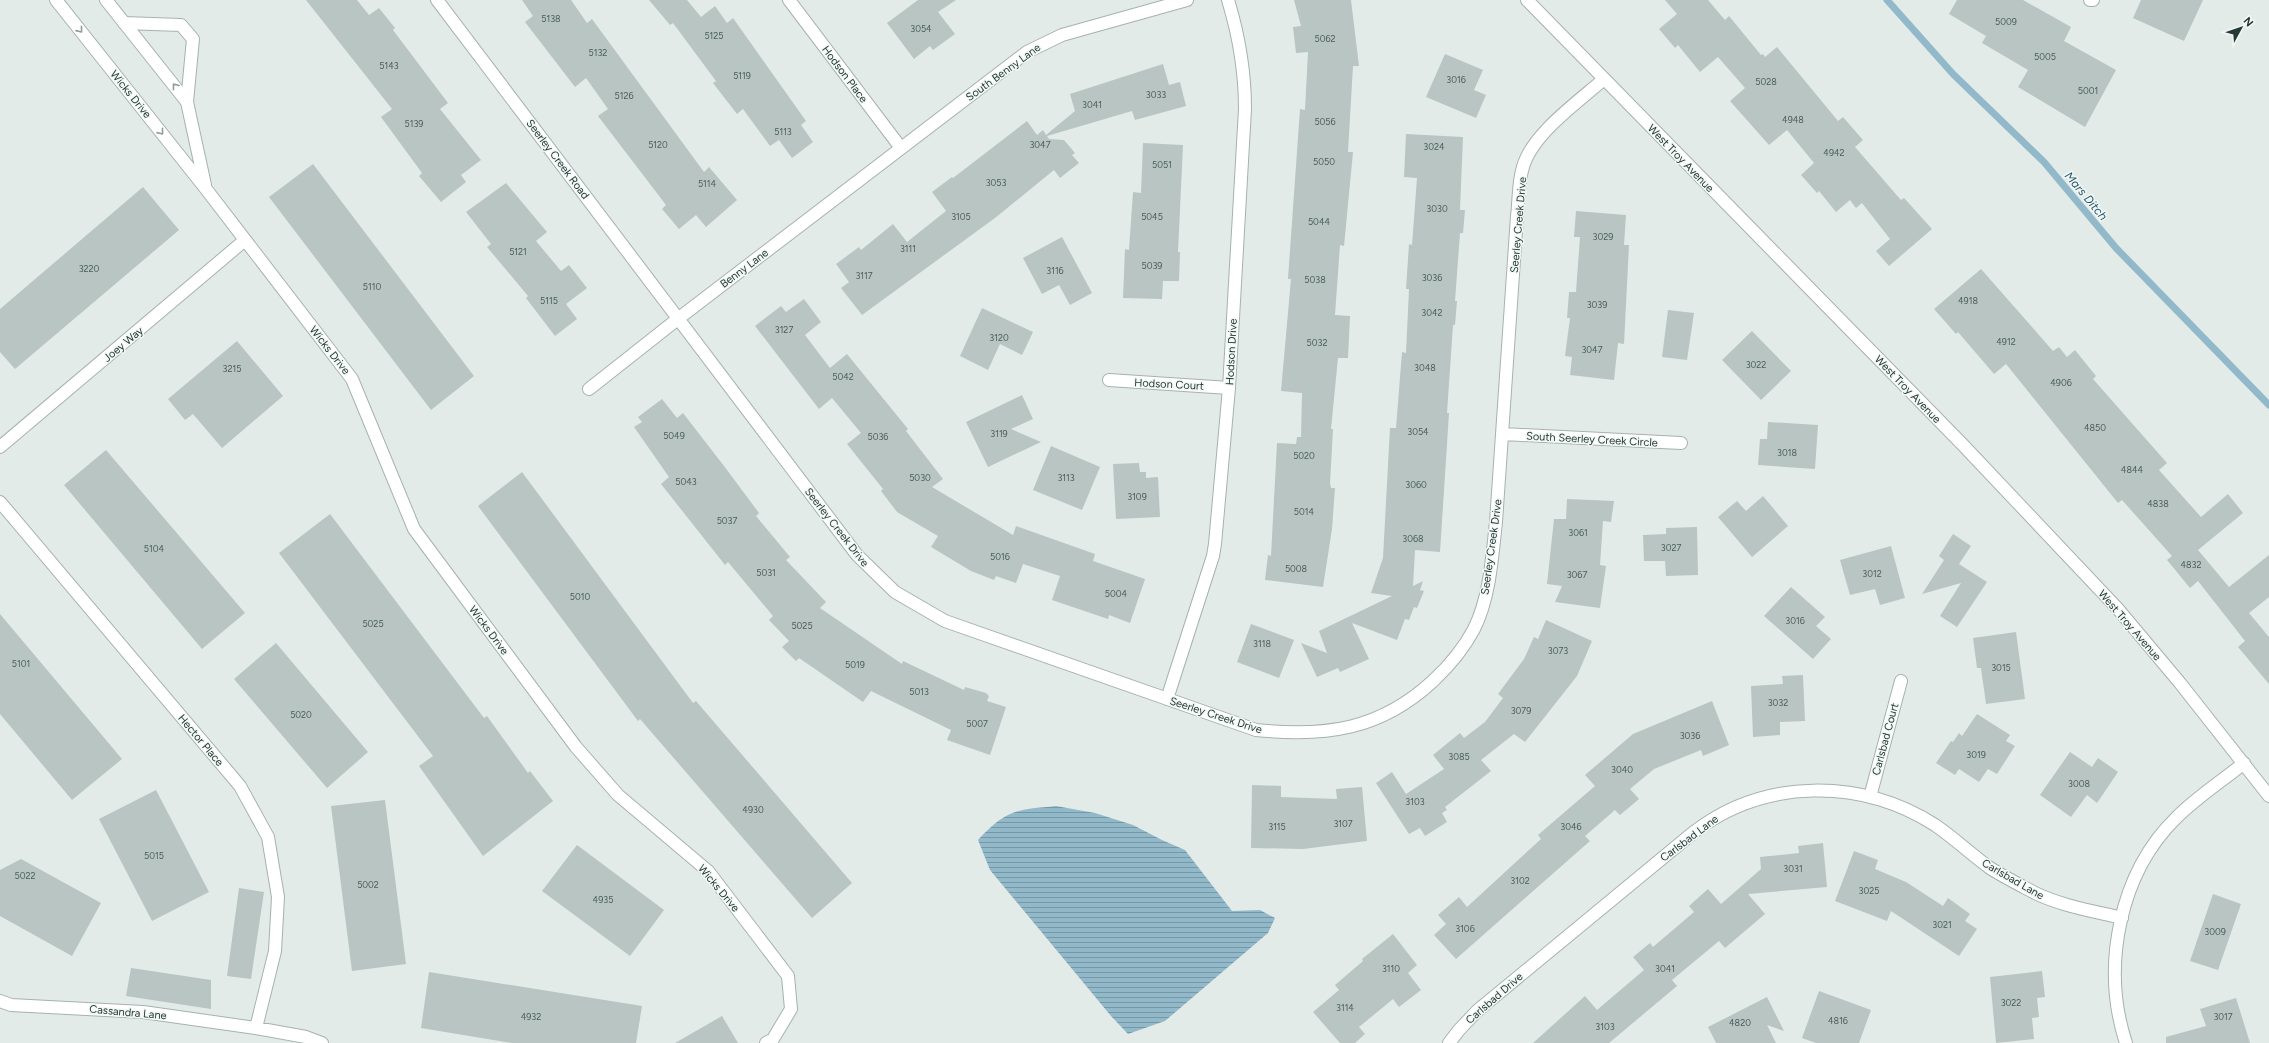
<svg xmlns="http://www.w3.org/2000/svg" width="2269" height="1043" font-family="Figtree,sans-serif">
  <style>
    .water { fill: url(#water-rules) }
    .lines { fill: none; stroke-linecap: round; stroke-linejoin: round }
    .stream { stroke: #92b9c9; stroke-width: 7 }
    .building { fill: #b8c5c2 }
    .service-casing { stroke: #a6b2af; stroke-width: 14 }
    .minor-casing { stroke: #a6b2af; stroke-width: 14 }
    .tertiary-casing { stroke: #a6b2af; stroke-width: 14 }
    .service { stroke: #fff; stroke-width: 12 }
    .minor { stroke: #fff; stroke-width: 12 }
    .tertiary { stroke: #fff; stroke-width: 12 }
    .oneway { stroke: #929c9b }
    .labels { text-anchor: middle; stroke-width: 3; stroke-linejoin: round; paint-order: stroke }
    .number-label { font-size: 9px; fill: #4a5d5a }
    .street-label { font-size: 11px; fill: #253a37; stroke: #f3f8f6 }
    .water-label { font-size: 12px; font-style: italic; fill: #26596e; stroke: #f3f8f6 }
  </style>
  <defs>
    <pattern id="water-rules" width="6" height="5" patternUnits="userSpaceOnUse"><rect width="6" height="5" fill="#92b9c9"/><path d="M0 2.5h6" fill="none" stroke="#7797a4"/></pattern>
  </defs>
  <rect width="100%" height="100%" fill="#e3ebe8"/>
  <path class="water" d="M 1056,806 L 1095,813 L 1133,825 L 1162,840 L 1185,850 L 1232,911 L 1260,910 L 1275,918 L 1268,933 L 1165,1021 L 1128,1034 L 1111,1016 L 990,870 L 978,840 C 1007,809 1016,810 1056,806 Z"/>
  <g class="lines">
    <path class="stream" d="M 1887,0 L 1953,74 L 2044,162 L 2116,248 L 2269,405"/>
  </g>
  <path class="building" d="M 306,0 L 357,0 L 369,15 L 379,8 L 395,28 L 393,30 L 448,103 L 440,109 L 481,160 L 461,175 L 466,182 L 441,202 L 419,176 L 422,173 L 381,117 L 392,109 Z
    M 522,0 L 571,0 L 587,23 L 592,19 L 704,172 L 709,167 L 737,200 L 706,227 L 696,215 L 679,229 L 662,209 L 666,205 L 598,116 L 608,109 L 586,78 L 575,87 L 525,22 L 533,16 Z
    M 649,0 L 687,0 L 701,17 L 715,6 L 727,23 L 733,18 L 806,121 L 801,125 L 813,142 L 792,158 L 779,140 L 770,146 L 743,109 L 737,114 L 713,83 L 716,81 L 673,23 L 670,25 Z
    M 918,0 L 956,0 L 938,12 L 955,34 L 933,50 L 930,46 L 914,59 L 887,23 Z
    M 1294,0 L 1351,0 L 1359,66 L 1353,66 L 1348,152 L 1353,152 L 1344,246 L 1340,245 L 1335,315 L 1350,316 L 1348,358 L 1338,358 L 1331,429 L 1333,429 L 1330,483 L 1331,488 L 1335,488 L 1332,529 L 1323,587 L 1265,580 L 1268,555 L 1271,556 L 1277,443 L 1296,444 L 1297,437 L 1301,437 L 1302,393 L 1281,391 L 1291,279 L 1288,279 L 1300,109 L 1305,110 L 1308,52 L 1296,53 L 1293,27 L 1301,26 Z
    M 1665,0 L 1708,0 L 1725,20 L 1729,16 L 1761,55 L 1763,54 L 1765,57 L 1777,47 L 1838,121 L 1843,117 L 1863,140 L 1855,147 L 1901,200 L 1904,198 L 1932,229 L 1889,266 L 1876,251 L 1890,239 L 1862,203 L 1856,208 L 1850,200 L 1836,212 L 1819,191 L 1817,193 L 1801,175 L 1814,163 L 1787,130 L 1769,145 L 1730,101 L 1745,88 L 1718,57 L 1700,72 L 1678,45 L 1675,48 L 1659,29 L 1677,14 Z
    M 1957,0 L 2023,0 L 2071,27 L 2064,41 L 2116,70 L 2085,127 L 2018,87 L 2028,70 L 1982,43 L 1986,36 L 1949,14 Z
    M 2141,0 L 2203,0 L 2184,41 L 2133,18 Z
    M 1445,54 L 1483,70 L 1474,90 L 1486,95 L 1476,118 L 1426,97 Z
    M 1163,64 L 1169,85 L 1180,82 L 1186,106 L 1135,120 L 1132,111 L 1047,136 L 1049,139 L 1064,140 L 1075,153 L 1072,155 L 1079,163 L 1060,178 L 1054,170 L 995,218 L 862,315 L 841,288 L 849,282 L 836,264 L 859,247 L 861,250 L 893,224 L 907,242 L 946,211 L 932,192 L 952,177 L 953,178 L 1027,121 L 1037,135 L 1043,130 L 1046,135 L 1075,111 L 1070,94 Z
    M 1406,134 L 1463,137 L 1460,210 L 1465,210 L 1463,233 L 1460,233 L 1455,301 L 1457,301 L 1455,325 L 1453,325 L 1447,413 L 1449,413 L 1440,552 L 1415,550 L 1413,586 L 1423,581 L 1420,590 L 1424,591 L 1417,608 L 1414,607 L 1409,620 L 1405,619 L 1397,640 L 1352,623 L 1369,659 L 1340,672 L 1338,668 L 1317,677 L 1301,643 L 1327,653 L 1319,631 L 1392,596 L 1371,593 L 1383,558 L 1390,428 L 1396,428 L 1402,352 L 1406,353 L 1409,289 L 1406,289 L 1409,244 L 1412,245 L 1417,178 L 1404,177 Z
    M 1143,143 L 1183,145 L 1178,252 L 1180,252 L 1179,281 L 1163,281 L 1162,299 L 1123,298 L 1125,249 L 1129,250 L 1133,192 L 1141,193 Z
    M 313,164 L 474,376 L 431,410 L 269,197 Z
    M 506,183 L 547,232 L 536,241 L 561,271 L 569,265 L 587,288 L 566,304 L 577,319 L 555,336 L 526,298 L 528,296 L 487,247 L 491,244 L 466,212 Z
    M 143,187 L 179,230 L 15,369 L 0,352 L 0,309 Z
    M 1576,211 L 1626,215 L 1624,245 L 1629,245 L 1624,344 L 1618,343 L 1614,380 L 1570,375 L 1572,357 L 1565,356 L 1570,318 L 1567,318 L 1569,292 L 1576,292 L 1580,237 L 1574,237 Z
    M 1062,237 L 1092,293 L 1070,305 L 1059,285 L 1042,294 L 1023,258 Z
    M 1981,269 L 2053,351 L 2059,347 L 2067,357 L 2075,350 L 2096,376 L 2093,379 L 2167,463 L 2159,470 L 2201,517 L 2228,494 L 2243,513 L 2198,550 L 2229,587 L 2269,555 L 2269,597 L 2249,613 L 2269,637 L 2269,684 L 2238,647 L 2245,641 L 2198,581 L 2190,588 L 2167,560 L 2172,556 L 2122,500 L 2118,503 L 2006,364 L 1994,374 L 1958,332 L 1956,334 L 1934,309 Z
    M 804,299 L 821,322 L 805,335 L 830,368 L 847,354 L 908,429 L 906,431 L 943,479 L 932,487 L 1013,535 L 1016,526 L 1095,554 L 1093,561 L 1145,579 L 1130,623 L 1109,615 L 1108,619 L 1052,600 L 1060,576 L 1023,564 L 1016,583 L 996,576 L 994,580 L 971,571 L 931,547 L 938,536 L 897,512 L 881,491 L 883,489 L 847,444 L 861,433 L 832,398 L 819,409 L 755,326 L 781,306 L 786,312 Z
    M 982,308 L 1033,332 L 1022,355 L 1000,344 L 988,370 L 960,356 Z
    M 1668,310 L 1694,313 L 1687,360 L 1662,357 Z
    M 1752,331 L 1791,371 L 1761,400 L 1722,360 Z
    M 237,341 L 283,396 L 222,448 L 193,414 L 185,420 L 168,399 Z
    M 1022,395 L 1033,419 L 1011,429 L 1041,442 L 988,467 L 966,422 Z
    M 662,399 L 677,418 L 683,413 L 724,466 L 759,513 L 756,516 L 790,557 L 786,560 L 826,602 L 820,608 L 902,664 L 903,661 L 964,690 L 965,687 L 986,693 L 989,696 L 987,701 L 1006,707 L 990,755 L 947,740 L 951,730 L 871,691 L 863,702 L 799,658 L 796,661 L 782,647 L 789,641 L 769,620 L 773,616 L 728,562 L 725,565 L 661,484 L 669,477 L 634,427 L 642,422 L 638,417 Z
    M 1768,422 L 1818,425 L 1815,469 L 1758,465 L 1760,439 L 1767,439 Z
    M 1051,446 L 1100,467 L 1082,510 L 1033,490 Z
    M 106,450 L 245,613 L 202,649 L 64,485 Z
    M 1139,463 L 1140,472 L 1146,472 L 1146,478 L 1158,477 L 1160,517 L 1116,519 L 1113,464 Z
    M 522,472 L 693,703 L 696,701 L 852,883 L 812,918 L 640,719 L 638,721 L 478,506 Z
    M 1763,496 L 1788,526 L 1752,557 L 1718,517 L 1737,501 L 1746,511 Z
    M 1567,499 L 1614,501 L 1611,522 L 1603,521 L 1600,565 L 1606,566 L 1600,608 L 1555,602 L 1562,586 L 1547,584 L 1554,519 L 1566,519 Z
    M 330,514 L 484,718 L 487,716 L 528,773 L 530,771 L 553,801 L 483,856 L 419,766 L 433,756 L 279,553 Z
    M 1697,527 L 1698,575 L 1666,576 L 1665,561 L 1644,561 L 1643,535 L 1666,534 L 1666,528 Z
    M 1953,534 L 1971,546 L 1959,564 L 1987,582 L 1957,627 L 1940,616 L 1961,583 L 1922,594 L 1944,560 L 1939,556 Z
    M 1891,546 L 1905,598 L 1880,605 L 1875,589 L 1850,595 L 1840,560 Z
    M 1791,587 L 1825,617 L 1816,626 L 1831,639 L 1813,659 L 1764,616 Z
    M 0,614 L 122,759 L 72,800 L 0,714 Z
    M 1546,620 L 1592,641 L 1577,676 L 1525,742 L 1514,734 L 1481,760 L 1491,771 L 1445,807 L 1447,810 L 1442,813 L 1447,822 L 1425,836 L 1420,828 L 1409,834 L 1376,783 L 1392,772 L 1406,794 L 1444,769 L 1433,755 L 1460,733 L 1464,738 L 1485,722 L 1503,698 L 1498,694 L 1524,659 L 1534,637 L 1538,639 Z
    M 1251,624 L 1294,640 L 1279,678 L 1237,662 Z
    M 2016,632 L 2025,699 L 1986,704 L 1981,668 L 1977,668 L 1973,638 Z
    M 276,643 L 368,752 L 327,788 L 234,679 Z
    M 1803,675 L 1805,721 L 1780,722 L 1780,735 L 1753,737 L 1751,686 L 1783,684 L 1782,676 Z
    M 1712,701 L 1729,745 L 1703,756 L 1701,750 L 1654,769 L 1630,789 L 1639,799 L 1620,815 L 1615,810 L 1585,836 L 1590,841 L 1456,959 L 1434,935 L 1446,924 L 1438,915 L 1459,897 L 1467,907 L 1541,839 L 1538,835 L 1595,786 L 1585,775 L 1633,734 Z
    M 1977,714 L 2010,735 L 2006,741 L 2015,746 L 1997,774 L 1988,769 L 1979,782 L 1959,769 L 1955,775 L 1936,763 L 1951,741 L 1953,742 L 1959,733 L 1962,736 Z
    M 2070,752 L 2092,767 L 2098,758 L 2118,772 L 2097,803 L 2087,795 L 2071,817 L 2040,795 Z
    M 1252,785 L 1281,786 L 1281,797 L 1337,799 L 1336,789 L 1362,787 L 1367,841 L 1303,849 L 1251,848 Z
    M 156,790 L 209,892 L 152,921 L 99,819 Z
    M 385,800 L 406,964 L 352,971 L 331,806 Z
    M 1823,843 L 1827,887 L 1748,894 L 1765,914 L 1725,948 L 1719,941 L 1672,980 L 1677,986 L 1609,1043 L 1533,1043 L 1585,996 L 1597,1010 L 1644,970 L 1633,957 L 1650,943 L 1653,947 L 1694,912 L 1689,906 L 1708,889 L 1721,904 L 1761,869 L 1760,857 L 1799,853 L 1798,846 Z
    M 577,845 L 664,910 L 630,956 L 542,891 Z
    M 1854,851 L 1878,860 L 1875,869 L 1906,882 L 1943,906 L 1948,898 L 1970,914 L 1965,921 L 1977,929 L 1959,956 L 1891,911 L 1887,921 L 1835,901 Z
    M 21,859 L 101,903 L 72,956 L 0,916 L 0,870 Z
    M 239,888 L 264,892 L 251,979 L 227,976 Z
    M 2213,894 L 2241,904 L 2218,970 L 2190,961 Z
    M 1393,934 L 1417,965 L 1408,973 L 1421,990 L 1399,1007 L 1393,999 L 1359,1027 L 1365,1034 L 1355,1043 L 1340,1043 L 1313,1012 L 1339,990 L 1335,985 L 1363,961 L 1362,959 Z
    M 131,968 L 211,980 L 211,1009 L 126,996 Z
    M 2042,971 L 2045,997 L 2037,998 L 2039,1017 L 2032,1018 L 2034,1039 L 1996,1043 L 1990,977 Z
    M 429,972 L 642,1006 L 636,1043 L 512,1043 L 421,1028 Z
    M 1819,991 L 1871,1010 L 1859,1043 L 1816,1043 L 1802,1038 Z
    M 1767,997 L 1784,1031 L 1767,1025 L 1776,1043 L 1716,1043 L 1708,1027 Z
    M 2236,998 L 2250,1043 L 2166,1043 L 2166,1037 L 2206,1026 L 2200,1009 Z
    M 722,1016 L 738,1043 L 675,1043 Z"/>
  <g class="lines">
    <g class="service-casing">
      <path id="service" d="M 124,23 L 181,25 L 193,39 L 187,102"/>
    </g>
    <g class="minor-casing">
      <path id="minor" d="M 56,0 L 206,189 L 352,379 L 414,529 L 576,747 L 618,795 L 708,871 L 788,976 L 791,1009 L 773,1039 L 766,1043
        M 106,0 L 187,102 L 205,185
        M 437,0 L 857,555 L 895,592 L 945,621 L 1256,730 C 1326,737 1380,730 1433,681 C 1449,666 1464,648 1474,629 C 1490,597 1492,557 1496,522 L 1517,216 C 1519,201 1518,182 1523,167 C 1532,134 1578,102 1604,79
        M 789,0 L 901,148
        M 2090,0 L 2093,0
        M 1109,380 L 1229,388
        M 589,389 L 679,318 L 1027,52 L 1062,35 L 1187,0
        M 1503,434 L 1681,443
        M 0,447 L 245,240
        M 0,502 L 240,786 L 268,837 L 278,897 L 275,951 L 256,1028
        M 1167,699 L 1213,556 L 1215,544 L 1229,388 L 1245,109 C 1245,71 1239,36 1228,0
        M 1870,797 L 1901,681
        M 0,1001 L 11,1005 L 143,1012 L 256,1028 L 306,1037 L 322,1043
        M 1449,1043 L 1459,1030 L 1477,1011 L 1694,832 C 1764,778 1861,778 1935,825 C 1954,838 1971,854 1990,868 C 2004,877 2020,885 2035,893 C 2062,906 2093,911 2122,918"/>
    </g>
    <g class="tertiary-casing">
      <path id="tertiary" d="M 1527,0 L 1963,445 L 2118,609 L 2180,683 L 2269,796
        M 2126,1043 C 2101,967 2119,873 2177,817 C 2197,797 2222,781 2244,763"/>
    </g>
    <use href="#service" class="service"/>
    <use href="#minor" class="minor"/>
    <use href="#tertiary" class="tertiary"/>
  </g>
  <defs><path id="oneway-chevron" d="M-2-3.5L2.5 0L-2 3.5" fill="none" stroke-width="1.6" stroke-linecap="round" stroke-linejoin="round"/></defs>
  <g class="oneway">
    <use href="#oneway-chevron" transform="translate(80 30) rotate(51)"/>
    <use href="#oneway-chevron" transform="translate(175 86) rotate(-128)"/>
    <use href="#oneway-chevron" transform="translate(161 132) rotate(51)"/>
  </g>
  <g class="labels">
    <g class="number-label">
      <text x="551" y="22">5138</text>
      <text x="2006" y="25">5009</text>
      <text x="921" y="32">3054</text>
      <text x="714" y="39">5125</text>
      <text x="1325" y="42">5062</text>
      <text x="598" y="56">5132</text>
      <text x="2045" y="60">5005</text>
      <text x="389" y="69">5143</text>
      <text x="742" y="79">5119</text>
      <text x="1456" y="83">3016</text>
      <text x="1766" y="85">5028</text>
      <text x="2088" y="94">5001</text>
      <text x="1156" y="98">3033</text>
      <text x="624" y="99">5126</text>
      <text x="1092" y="108">3041</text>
      <text x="1793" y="123">4948</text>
      <text x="1325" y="125">5056</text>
      <text x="414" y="127">5139</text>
      <text x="783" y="135">5113</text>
      <text x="658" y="148">5120</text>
      <text x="1040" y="148">3047</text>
      <text x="1434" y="150">3024</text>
      <text x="1834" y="156">4942</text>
      <text x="1324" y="165">5050</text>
      <text x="1162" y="168">5051</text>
      <text x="996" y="186">3053</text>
      <text x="707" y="187">5114</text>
      <text x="1437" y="212">3030</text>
      <text x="961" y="220">3105</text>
      <text x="1152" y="220">5045</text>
      <text x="1319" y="225">5044</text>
      <text x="1603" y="240">3029</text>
      <text x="908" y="252">3111</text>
      <text x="518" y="255">5121</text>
      <text x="1152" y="269">5039</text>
      <text x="89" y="272">3220</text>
      <text x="1055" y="274">3116</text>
      <text x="864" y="279">3117</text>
      <text x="1432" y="281">3036</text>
      <text x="1315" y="283">5038</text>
      <text x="372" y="290">5110</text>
      <text x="549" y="304">5115</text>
      <text x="1968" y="304">4918</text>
      <text x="1597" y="308">3039</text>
      <text x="1432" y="316">3042</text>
      <text x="784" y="333">3127</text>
      <text x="999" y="341">3120</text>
      <text x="2006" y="345">4912</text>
      <text x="1317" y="346">5032</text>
      <text x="1592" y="353">3047</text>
      <text x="1756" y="368">3022</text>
      <text x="1425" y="371">3048</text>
      <text x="232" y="372">3215</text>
      <text x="843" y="380">5042</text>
      <text x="2061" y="386">4906</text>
      <text x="2095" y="431">4850</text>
      <text x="1418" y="435">3054</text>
      <text x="999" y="437">3119</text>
      <text x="674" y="439">5049</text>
      <text x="878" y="440">5036</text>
      <text x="1787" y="456">3018</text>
      <text x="1304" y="459">5020</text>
      <text x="2132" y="473">4844</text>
      <text x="920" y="481">5030</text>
      <text x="1066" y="481">3113</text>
      <text x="686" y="485">5043</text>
      <text x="1416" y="488">3060</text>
      <text x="1137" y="500">3109</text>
      <text x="2158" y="507">4838</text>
      <text x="1304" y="515">5014</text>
      <text x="727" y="524">5037</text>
      <text x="1578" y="536">3061</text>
      <text x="1413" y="542">3068</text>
      <text x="1671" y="551">3027</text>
      <text x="154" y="552">5104</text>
      <text x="1000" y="560">5016</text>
      <text x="2191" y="568">4832</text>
      <text x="1296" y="572">5008</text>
      <text x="766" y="576">5031</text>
      <text x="1872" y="577">3012</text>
      <text x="1577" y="578">3067</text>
      <text x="1116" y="597">5004</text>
      <text x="580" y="600">5010</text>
      <text x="1795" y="624">3016</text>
      <text x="373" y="627">5025</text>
      <text x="802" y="629">5025</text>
      <text x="1262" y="647">3118</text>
      <text x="1558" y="654">3073</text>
      <text x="21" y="667">5101</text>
      <text x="855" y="668">5019</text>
      <text x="2001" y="671">3015</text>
      <text x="919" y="695">5013</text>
      <text x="1778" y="706">3032</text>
      <text x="1521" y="714">3079</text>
      <text x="301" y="718">5020</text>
      <text x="977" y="727">5007</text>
      <text x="1690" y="739">3036</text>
      <text x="1976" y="758">3019</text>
      <text x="1459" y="760">3085</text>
      <text x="1622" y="773">3040</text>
      <text x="2079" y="787">3008</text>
      <text x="1415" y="805">3103</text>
      <text x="753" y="813">4930</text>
      <text x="1343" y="827">3107</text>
      <text x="1277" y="830">3115</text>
      <text x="1571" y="830">3046</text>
      <text x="154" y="859">5015</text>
      <text x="1793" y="872">3031</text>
      <text x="25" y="879">5022</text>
      <text x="1520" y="884">3102</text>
      <text x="368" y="888">5002</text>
      <text x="1869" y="894">3025</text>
      <text x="603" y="903">4935</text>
      <text x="1942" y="928">3021</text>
      <text x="1465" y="932">3106</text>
      <text x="2215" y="935">3009</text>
      <text x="1391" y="972">3110</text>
      <text x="1665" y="972">3041</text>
      <text x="2011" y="1006">3022</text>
      <text x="1345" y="1011">3114</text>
      <text x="531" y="1020">4932</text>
      <text x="2223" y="1020">3017</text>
      <text x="1838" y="1024">4816</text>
      <text x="1740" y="1026">4820</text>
      <text x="1605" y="1030">3103</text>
    </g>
    <g class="street-label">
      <text transform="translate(1003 72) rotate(-36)" y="4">South Benny Lane</text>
      <text transform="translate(845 74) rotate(53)" y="4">Hodson Place</text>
      <text transform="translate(131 94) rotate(51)" y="4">Wicks Drive</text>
      <text transform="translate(1681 158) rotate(46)" y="4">West Troy Avenue</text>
      <text transform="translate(558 159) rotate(53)" y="4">Seerley Creek Road</text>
      <text transform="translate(1518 225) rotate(-85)" y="4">Seerley Creek Drive</text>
      <text transform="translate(744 268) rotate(-37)" y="4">Benny Lane</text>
      <text transform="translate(123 344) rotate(-40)" y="4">Joey Way</text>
      <text transform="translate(330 350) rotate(52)" y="4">Wicks Drive</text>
      <text transform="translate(1231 352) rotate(-87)" y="4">Hodson Drive</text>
      <text transform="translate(1169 384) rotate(3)" y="4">Hodson Court</text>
      <text transform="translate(1908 389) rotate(46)" y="4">West Troy Avenue</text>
      <text transform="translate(1592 439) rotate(3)" y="4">South Seerley Creek Circle</text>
      <text transform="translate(837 527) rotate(52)" y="4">Seerley Creek Drive</text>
      <text transform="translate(1491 547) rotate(-82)" y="4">Seerley Creek Drive</text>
      <text transform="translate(2130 625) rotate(49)" y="4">West Troy Avenue</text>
      <text transform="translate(489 630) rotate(53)" y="4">Wicks Drive</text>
      <text transform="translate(1216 715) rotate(18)" y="4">Seerley Creek Drive</text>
      <text transform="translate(1885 739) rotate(-75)" y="4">Carlsbad Court</text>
      <text transform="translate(201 740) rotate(50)" y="4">Hector Place</text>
      <text transform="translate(1689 838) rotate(-37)" y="4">Carlsbad Lane</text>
      <text transform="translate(2013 879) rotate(30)" y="4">Carlsbad Lane</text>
      <text transform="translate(719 888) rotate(50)" y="4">Wicks Drive</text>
      <text transform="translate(1494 998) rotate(-41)" y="4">Carlsbad Drive</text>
      <text transform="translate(128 1012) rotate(5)" y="4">Cassandra Lane</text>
    </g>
    <g class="water-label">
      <text transform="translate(2086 196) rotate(50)" y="4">Mars Ditch</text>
    </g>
  </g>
  <g transform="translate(2241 28) rotate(50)" stroke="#f3f8f6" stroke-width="3" paint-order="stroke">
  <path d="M0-3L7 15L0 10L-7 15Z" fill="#253a37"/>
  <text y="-6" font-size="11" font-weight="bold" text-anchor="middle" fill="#253a37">N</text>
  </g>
</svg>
